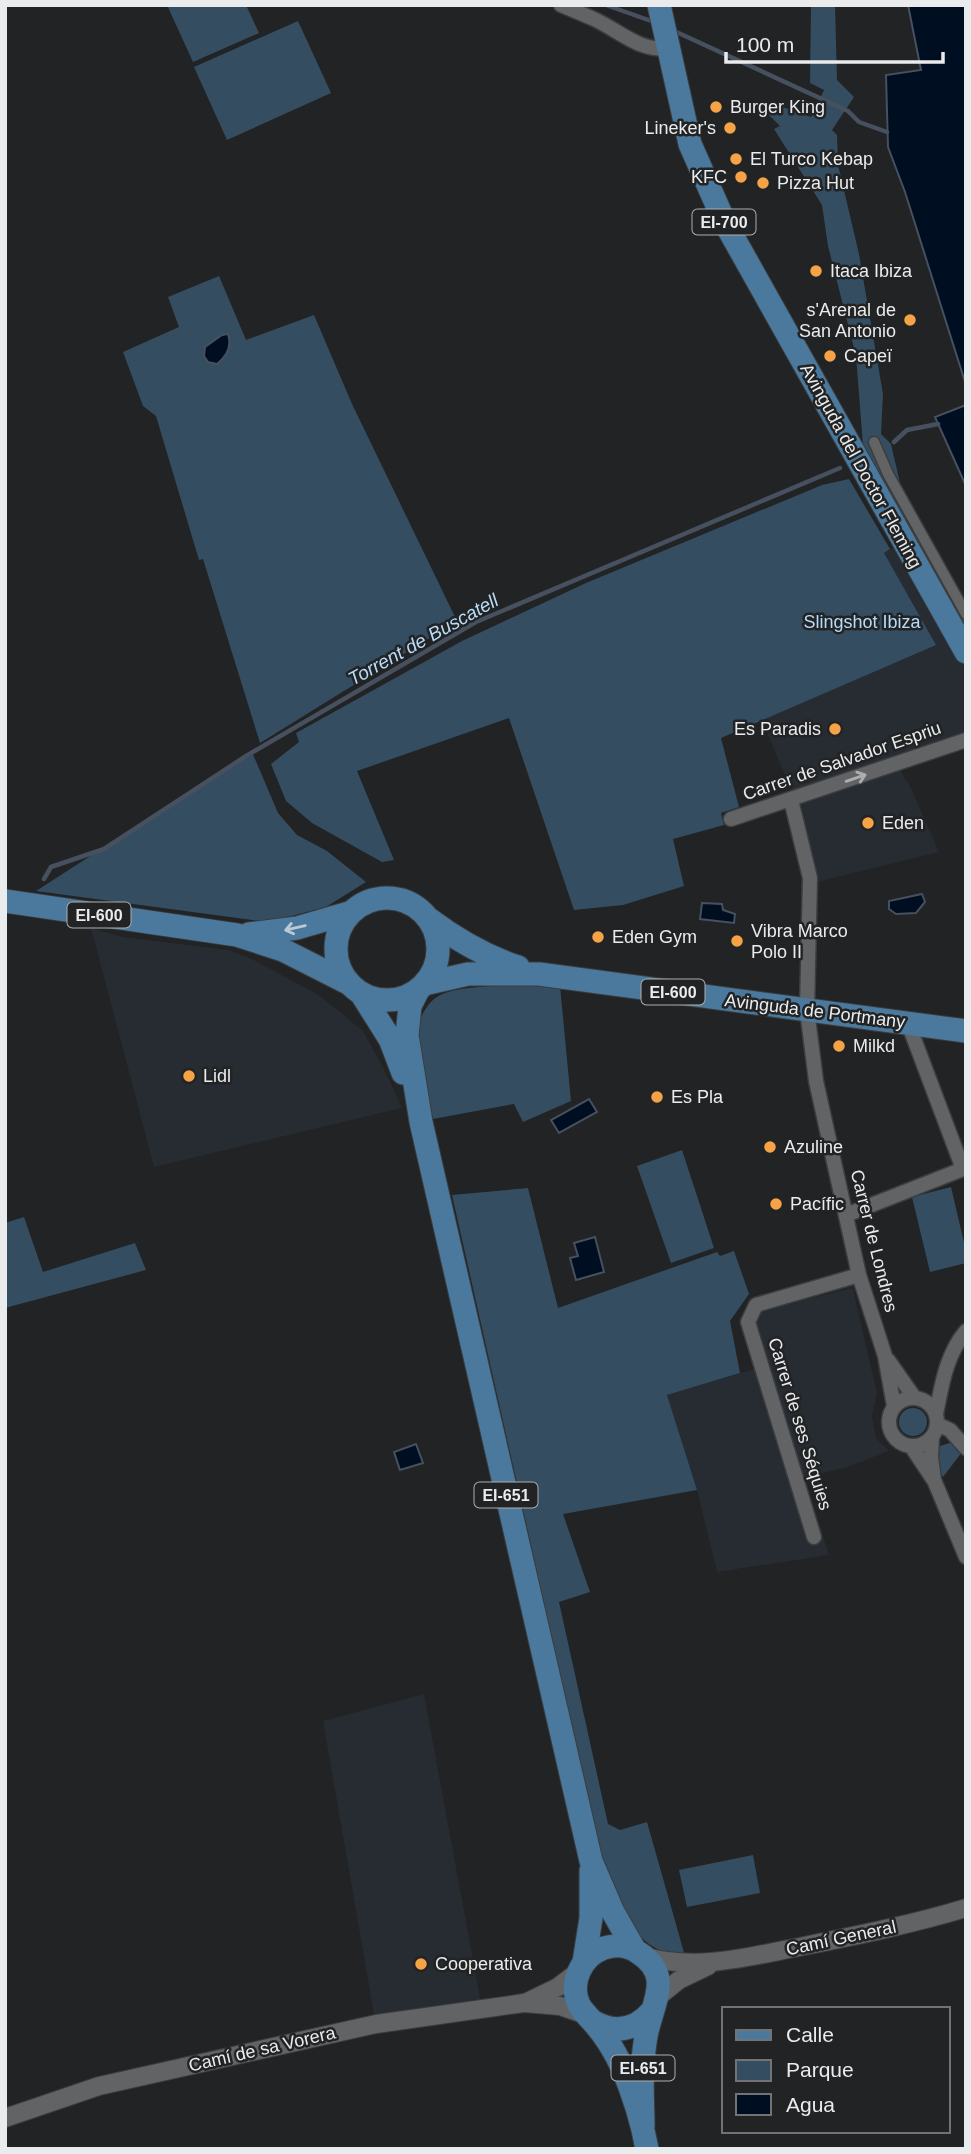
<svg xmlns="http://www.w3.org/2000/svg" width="971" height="2154" font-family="Helvetica,sans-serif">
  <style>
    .built { fill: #262c32 }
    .green { fill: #354d61 }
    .water { fill: #000e21; stroke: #46505e; stroke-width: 2 }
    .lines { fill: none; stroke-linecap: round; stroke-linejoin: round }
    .stream { stroke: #46505e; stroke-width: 4.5 }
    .pedestrian-casing { stroke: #3b3d3f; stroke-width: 13 }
    .minor-casing { stroke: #3b3d3f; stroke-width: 17 }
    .tertiary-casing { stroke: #3b3d3f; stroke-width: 20 }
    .primary-casing { stroke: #3b3d3f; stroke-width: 25 }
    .pedestrian { stroke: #616365; stroke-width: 10 }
    .minor { stroke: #616365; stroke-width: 14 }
    .tertiary { stroke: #616365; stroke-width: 18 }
    .primary { stroke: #4a799d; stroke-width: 23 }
    .oneway { stroke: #acaeaf }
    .oneway2 { stroke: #bac9d4 }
    .poi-dot { fill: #f6a247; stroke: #212324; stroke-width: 2.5 }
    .labels { text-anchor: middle; stroke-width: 5; stroke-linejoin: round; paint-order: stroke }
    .shield { fill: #212324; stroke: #aeafb0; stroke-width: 2 }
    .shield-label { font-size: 16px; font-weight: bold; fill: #eaebec }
    .poi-label { font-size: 18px; fill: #eaebec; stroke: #212324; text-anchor: start }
    .street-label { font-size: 18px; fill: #eaebec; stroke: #212324 }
    .park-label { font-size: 18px; fill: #b7daf9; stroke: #212324 }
    .water-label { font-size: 19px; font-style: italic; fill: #b8dbfa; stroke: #212324 }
  </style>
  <rect width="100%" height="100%" fill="#212324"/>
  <path class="built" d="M 916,539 L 966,627 L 966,747 L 900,770 L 911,788 L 939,852 L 817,882 L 797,804 L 748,687 L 793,604 L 890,549 Z
    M 91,928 L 123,937 L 229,950 L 252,959 L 319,995 L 363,1031 L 386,1073 L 402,1108 L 154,1167 Z
    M 848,1289 L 853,1289 L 877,1393 L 872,1416 L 876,1438 L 889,1451 L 851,1466 L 804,1478 L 829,1555 L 717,1572 L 697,1490 L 667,1395 L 768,1365 L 755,1320 L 760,1311 Z
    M 424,1694 L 481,2003 L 374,2014 L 323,1721 Z"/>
  <path class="green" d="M 167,5 L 246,5 L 259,33 L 193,62 Z
    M 811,5 L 835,5 L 837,80 L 854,97 L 832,130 L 837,135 L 838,165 L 859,254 L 883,394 L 881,434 L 891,444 L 900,483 L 966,602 L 966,627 L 863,445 L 856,356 L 828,246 L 822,205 L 774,129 L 780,126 L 767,113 L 771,103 L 811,117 L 824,90 L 810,83 Z
    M 298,21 L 331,93 L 227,140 L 194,67 Z
    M 219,276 L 246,340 L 314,315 L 352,404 L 457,621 L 260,743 L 203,559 L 199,560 L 156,416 L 143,406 L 123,352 L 179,327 L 168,297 Z
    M 849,479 L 890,549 L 884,553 L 936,645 L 721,738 L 739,807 L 721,813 L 724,825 L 673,839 L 684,886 L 623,905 L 574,910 L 509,718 L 357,771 L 394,860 L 382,862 L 312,823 L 286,801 L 271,764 L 299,742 L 296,733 L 462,641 L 586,583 L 822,485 Z
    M 252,752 L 278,813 L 297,835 L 327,851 L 366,882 L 326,907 L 268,922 L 36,891 Z
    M 503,985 L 560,986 L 571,1101 L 523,1122 L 514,1104 L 433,1119 C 425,1084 401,1028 434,999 C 448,987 484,987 503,985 Z
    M 682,1150 L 714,1248 L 671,1263 L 637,1166 Z
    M 951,1187 L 966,1251 L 966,1263 L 930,1272 L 912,1197 Z
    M 528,1188 L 558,1308 L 717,1252 L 720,1256 L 734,1251 L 749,1294 L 730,1321 L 740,1373 L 667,1395 L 697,1490 L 563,1514 L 590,1592 L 559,1602 L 608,1824 L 620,1830 L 647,1822 L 685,1956 C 634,1953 622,1909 604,1869 L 452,1195 Z
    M 24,1217 L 43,1272 L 135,1243 L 146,1270 L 5,1308 L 5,1223 Z
    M899 1422a14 14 0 1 1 28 0a14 14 0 1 1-28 0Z
    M 953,1442 L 962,1452 L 943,1477 C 938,1467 936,1457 940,1446 Z
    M 753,1855 L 760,1893 L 687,1907 L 679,1870 Z"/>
  <path class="water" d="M 908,5 L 966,5 L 966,385 L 905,192 L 888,147 L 886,75 L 921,70 Z
    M 228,334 C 232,346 227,356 217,364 L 208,362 L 204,356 L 205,347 L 222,335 Z
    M 966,405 L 966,486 L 935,417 Z
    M 922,894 L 925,902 L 916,913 L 896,914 L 889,909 L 889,901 Z
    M 702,903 L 722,904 L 723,910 L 735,914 L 734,923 L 700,919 Z
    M 589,1099 L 597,1112 L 559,1133 L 551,1120 Z
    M 595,1237 L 604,1272 L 576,1280 L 570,1258 L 578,1256 L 574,1243 Z
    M 416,1444 L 423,1463 L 400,1470 L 394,1452 Z"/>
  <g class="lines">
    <path class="stream" d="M 606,5 L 654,22
      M 672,30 L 848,111 L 859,122 L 887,132
      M 894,442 L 907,430 L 938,424
      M 44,879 L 51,867 L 104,849 L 246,756 L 476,622 L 840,468"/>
    <g class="pedestrian-casing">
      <path id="pedestrian" d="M 874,442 L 888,474 L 966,614"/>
    </g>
    <g class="minor-casing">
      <path id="minor" d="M 561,5 C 573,10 585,15 596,20 C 619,31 641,52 667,48
        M 791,800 L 810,878 L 807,1010 L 816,1081 L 859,1275 L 885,1356 L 894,1406
        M 731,819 L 966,740
        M 846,1215 L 963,1169 L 908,1023
        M 888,1360 L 914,1397
        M889 1422a24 24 0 1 1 48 0a24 24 0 1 1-48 0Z
        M 936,1414 C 942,1384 946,1355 966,1331
        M 937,1424 L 950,1430 L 966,1448
        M 932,1437 L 931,1457 L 934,1480 L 966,1557
        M 911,1446 L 933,1479
        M 814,1537 L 748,1322 L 756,1305 L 859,1275"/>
    </g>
    <g class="tertiary-casing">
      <path id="tertiary" d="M 646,1957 C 700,1971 751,1956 804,1946 C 859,1935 913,1924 966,1908
        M 659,1996 L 679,1980 L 708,1966
        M 527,2002 L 558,1987 L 579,1971
        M 5,2118 L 99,2086 L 376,2024 L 524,2003 L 560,2006 L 586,2015"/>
    </g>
    <g class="primary-casing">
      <path id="primary" d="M 659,5 L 690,144 L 724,221 L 966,652
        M336 949a51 51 0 1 1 102 0a51 51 0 1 1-102 0Z
        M 5,901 L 237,935 L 283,950 L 350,984
        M 429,919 C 457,940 484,956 518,967
        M 249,934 L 297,928 L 352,912
        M 424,984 L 468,974 L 539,974 L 966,1031
        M 418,990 L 410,1006 L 407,1035 L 421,1122 L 591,1861 L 613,1912 L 634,1949
        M 361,993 L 390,1039 L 403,1073
        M 584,1962 L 591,1918 L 591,1871
        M 594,2022 C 616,2034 636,2030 652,2011
        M 643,2126 C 643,2105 641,2083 643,2061 C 644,2049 645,2036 649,2024 C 656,1997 670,1973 639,1953 C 629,1946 616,1944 604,1948 C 581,1956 569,1983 579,2005 C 583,2012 588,2016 593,2022 C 604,2034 615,2052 622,2067 C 633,2093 642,2121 647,2149"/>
    </g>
    <use href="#pedestrian" class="pedestrian"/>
    <use href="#minor" class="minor"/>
    <use href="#tertiary" class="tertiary"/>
    <use href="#primary" class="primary"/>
  </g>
  <defs><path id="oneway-shaft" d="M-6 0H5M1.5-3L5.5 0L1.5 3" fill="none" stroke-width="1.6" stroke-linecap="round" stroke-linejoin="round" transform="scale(1.75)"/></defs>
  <use class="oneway" href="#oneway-shaft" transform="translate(856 778) rotate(-19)"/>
  <use class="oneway2" href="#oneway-shaft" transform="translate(295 928) rotate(167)"/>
  <g class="poi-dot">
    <circle cx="716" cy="107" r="7"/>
    <circle cx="730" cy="128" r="7"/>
    <circle cx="736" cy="159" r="7"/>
    <circle cx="741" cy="177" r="7"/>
    <circle cx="763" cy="183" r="7"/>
    <circle cx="816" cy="271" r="7"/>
    <circle cx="910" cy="320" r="7"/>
    <circle cx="830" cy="356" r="7"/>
    <circle cx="835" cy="729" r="7"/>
    <circle cx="868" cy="823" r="7"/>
    <circle cx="598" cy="937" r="7"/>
    <circle cx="737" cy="941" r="7"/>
    <circle cx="839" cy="1046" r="7"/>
    <circle cx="189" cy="1076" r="7"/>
    <circle cx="657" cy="1097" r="7"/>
    <circle cx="770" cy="1147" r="7"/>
    <circle cx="776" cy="1204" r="7"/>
    <circle cx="421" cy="1964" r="7"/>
  </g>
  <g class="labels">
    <g class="shield">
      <rect x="692.5" y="209.5" width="63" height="25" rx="5"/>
      <rect x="67.5" y="902.5" width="63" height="25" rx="5"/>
      <rect x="641.5" y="979.5" width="63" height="25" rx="5"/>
      <rect x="474.5" y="1482.5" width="63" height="25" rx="5"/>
      <rect x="611.5" y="2055.5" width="63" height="25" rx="5"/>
    </g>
    <g class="shield-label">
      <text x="724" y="228">EI-700</text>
      <text x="99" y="921">EI-600</text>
      <text x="673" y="998">EI-600</text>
      <text x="506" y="1501">EI-651</text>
      <text x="643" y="2074">EI-651</text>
    </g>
    <g class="poi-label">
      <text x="730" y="113">Burger King</text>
      <text x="716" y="134" text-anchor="end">Lineker's</text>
      <text x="750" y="165">El Turco Kebap</text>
      <text x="727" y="183" text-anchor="end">KFC</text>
      <text x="777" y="189">Pizza Hut</text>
      <text x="830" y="277">Itaca Ibiza</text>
      <text x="896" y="316" text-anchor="end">s'Arenal de<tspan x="896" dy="21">San Antonio</tspan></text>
      <text x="844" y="362">Capeï</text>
      <text x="821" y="735" text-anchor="end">Es Paradis</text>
      <text x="882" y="829">Eden</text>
      <text x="751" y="937">Vibra Marco<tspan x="751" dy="21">Polo II</tspan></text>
      <text x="612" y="943">Eden Gym</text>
      <text x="853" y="1052">Milkd</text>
      <text x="203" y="1082">Lidl</text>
      <text x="671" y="1103">Es Pla</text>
      <text x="784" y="1153">Azuline</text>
      <text x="790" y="1210">Pacífic</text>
      <text x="435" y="1970">Cooperativa</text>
    </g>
    <g class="street-label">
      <text transform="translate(861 466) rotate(61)" y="6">Avinguda del Doctor Fleming</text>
      <text transform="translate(842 761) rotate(-19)" y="6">Carrer de Salvador Espriu</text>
      <text transform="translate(815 1011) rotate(7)" y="6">Avinguda de Portmany</text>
      <text transform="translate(874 1241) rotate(76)" y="6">Carrer de Londres</text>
      <text transform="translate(800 1424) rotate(73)" y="6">Carrer de ses Séquies</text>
      <text transform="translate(841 1938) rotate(-12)" y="6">Camí General</text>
      <text transform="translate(262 2049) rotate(-13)" y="6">Camí de sa Vorera</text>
    </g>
    <g class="park-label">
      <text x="862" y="628">Slingshot Ibiza</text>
    </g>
    <g class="water-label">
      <text transform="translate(423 639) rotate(-29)" y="7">Torrent de Buscatell</text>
    </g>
  </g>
  <rect width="971" height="2154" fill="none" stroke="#eaebec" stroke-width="14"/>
  <rect x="722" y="2007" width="228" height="126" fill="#212324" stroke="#717374" stroke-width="2"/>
  <rect x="736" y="2030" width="35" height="10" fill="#4a799d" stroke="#717374" stroke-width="2"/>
  <text x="786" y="2042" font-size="21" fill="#eaebec">Calle</text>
  <rect x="736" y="2060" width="35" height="21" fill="#354d61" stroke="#717374" stroke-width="2"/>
  <text x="786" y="2077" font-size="21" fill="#eaebec">Parque</text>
  <rect x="736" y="2094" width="35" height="21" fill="#000e21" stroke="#717374" stroke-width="2"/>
  <text x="786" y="2112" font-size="21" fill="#eaebec">Agua</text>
  <path d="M726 52v10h217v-10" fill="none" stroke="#eaebec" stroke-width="3.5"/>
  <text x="736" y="52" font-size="21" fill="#eaebec" stroke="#212324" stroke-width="5" paint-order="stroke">100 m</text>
</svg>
